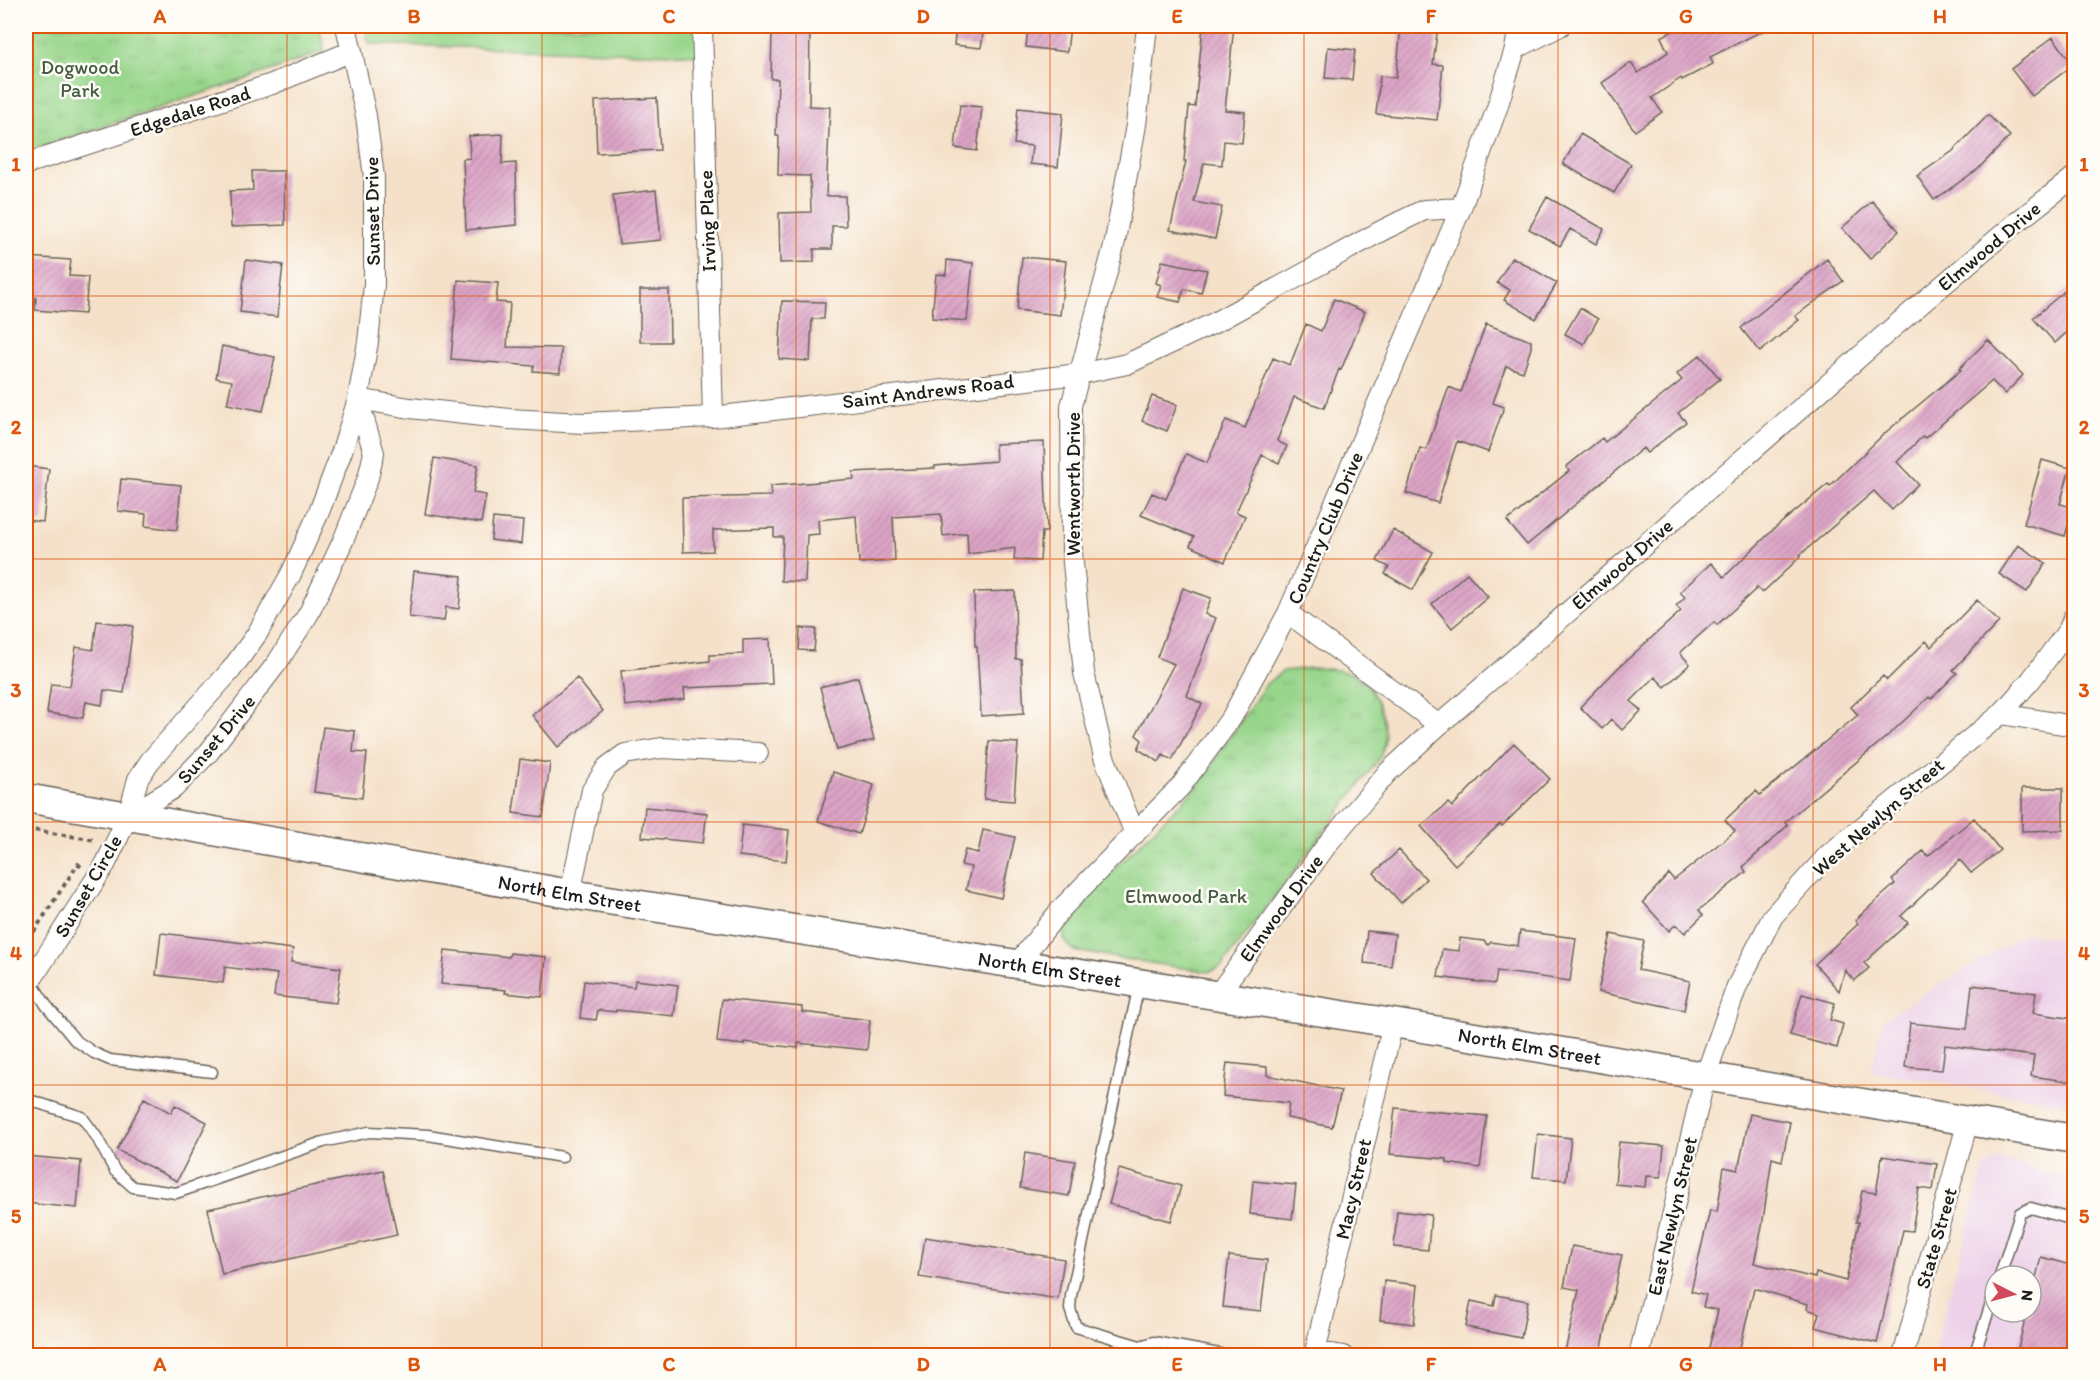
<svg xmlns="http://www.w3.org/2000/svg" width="2100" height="1381" font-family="Itim,sans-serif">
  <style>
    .built { fill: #edd1e9; fill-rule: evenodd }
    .grass { fill: #98d68b; stroke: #5a7954; stroke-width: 1.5 }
    .park { fill: url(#park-tufts); stroke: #5a7954; stroke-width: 1.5 }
    .building { fill: url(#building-hatch) }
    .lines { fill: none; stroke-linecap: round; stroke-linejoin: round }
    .service-casing { stroke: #686159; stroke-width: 13 }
    .minor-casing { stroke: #686159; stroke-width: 22 }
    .secondary-casing { stroke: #686159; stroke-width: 31 }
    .path { stroke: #686159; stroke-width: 4; stroke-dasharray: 4.5 4.5; stroke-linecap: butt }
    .service { stroke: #fff; stroke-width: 10 }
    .minor { stroke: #fff; stroke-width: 20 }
    .secondary { stroke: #fff; stroke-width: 28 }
    .grid { fill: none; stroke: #de560d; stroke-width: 1.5; stroke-opacity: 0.55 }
    .labels { text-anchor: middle; stroke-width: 5; stroke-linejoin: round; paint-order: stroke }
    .park-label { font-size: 20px; fill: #475d43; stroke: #fdfcf7 }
    .street-label { font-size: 20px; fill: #1c1c1c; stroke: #fdfcf7 }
    .neatline { fill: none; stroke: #de560d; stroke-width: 2 }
    .grid-label { font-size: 20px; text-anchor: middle; font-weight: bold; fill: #de560d }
  </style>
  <defs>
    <pattern id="park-tufts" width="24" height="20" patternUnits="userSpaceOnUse" patternTransform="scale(1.5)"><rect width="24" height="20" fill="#98d68b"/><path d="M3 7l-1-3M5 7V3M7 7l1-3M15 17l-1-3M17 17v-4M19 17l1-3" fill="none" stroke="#82b777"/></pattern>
    <pattern id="building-hatch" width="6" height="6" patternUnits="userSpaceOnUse" patternTransform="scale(1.5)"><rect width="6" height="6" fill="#dca4c6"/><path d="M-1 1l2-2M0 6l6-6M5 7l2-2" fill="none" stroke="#bc8daa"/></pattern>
  </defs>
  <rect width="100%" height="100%" fill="#fdfcf7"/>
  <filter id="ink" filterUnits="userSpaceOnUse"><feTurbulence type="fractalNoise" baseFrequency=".0167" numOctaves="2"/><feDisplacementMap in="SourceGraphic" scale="12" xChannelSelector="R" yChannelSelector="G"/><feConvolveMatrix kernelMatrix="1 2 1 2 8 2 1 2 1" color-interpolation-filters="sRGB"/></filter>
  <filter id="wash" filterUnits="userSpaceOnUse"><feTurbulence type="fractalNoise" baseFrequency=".008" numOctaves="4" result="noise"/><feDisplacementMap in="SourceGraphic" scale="24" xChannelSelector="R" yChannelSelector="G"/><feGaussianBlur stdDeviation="1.35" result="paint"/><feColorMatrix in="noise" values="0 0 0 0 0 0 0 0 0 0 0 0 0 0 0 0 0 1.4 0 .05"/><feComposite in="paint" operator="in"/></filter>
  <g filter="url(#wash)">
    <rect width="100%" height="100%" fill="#f5e1c9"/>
    <path class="built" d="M 2026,933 L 2074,940 L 2074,1105 L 1871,1071 L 1883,1019 Z
      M 2002,1159 L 2074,1181 L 2074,1355 L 1932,1356 L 1984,1168 L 1993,1161 ZM 1995,1276 L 2031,1276 L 2031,1312 L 1995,1312 Z"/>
    <path class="grass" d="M 365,26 L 700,26 L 703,55 L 369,44 Z"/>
    <path class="park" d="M 26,26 L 319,26 L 325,51 L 249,78 L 26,152 Z
      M 1312,668 C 1328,669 1344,669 1358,677 C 1376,687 1388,726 1384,745 C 1383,750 1381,755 1379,759 L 1221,967 L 1209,972 L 1074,951 C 1061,939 1061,930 1068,915 L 1195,789 L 1266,684 L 1283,671 Z"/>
    <g id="blocks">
      <path class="building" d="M 772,26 L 810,26 L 809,106 L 830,107 L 826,196 L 845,196 L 846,226 L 832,226 L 832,249 L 814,249 L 814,262 L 780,263 L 779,213 L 811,212 L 810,176 L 778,175 L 779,136 L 776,136 L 778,79 L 771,79 Z
        M 956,26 L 984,26 L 981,48 L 954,45 Z
        M 1028,26 L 1070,26 L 1067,52 L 1026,47 Z
        M 1203,26 L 1234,26 L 1225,110 L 1245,112 L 1242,143 L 1224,141 L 1222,165 L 1204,163 L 1194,202 L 1222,207 L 1215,239 L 1170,230 L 1186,161 L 1184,161 L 1189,106 L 1195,107 Z
        M 1401,26 L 1438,26 L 1433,64 L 1443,65 L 1437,120 L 1376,114 L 1380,76 L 1396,78 Z
        M 1683,26 L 1772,26 L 1710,57 L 1713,64 L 1682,80 L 1681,78 L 1652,98 L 1662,112 L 1635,131 L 1602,83 L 1631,63 L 1638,73 L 1668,52 L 1661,37 Z
        M 2053,37 L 2073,65 L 2032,96 L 2011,69 Z
        M 1328,47 L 1355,50 L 1352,80 L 1325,78 Z
        M 657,98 L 660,150 L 597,153 L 595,101 Z
        M 960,105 L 982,107 L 977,151 L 955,148 Z
        M 1018,108 L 1063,113 L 1058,167 L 1030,164 L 1032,146 L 1014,144 Z
        M 1988,115 L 2010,136 L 1978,169 L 1934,200 L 1917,176 L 1953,151 Z
        M 503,134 L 502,164 L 516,163 L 517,225 L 466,230 L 463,159 L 470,158 L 469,136 Z
        M 1580,134 L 1631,164 L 1614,193 L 1563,164 Z
        M 252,171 L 284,171 L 285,225 L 231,227 L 230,191 L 253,190 Z
        M 656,190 L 661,240 L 619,244 L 613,195 Z
        M 1547,197 L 1604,229 L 1596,244 L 1570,229 L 1560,246 L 1529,229 Z
        M 1872,201 L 1899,231 L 1870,259 L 1842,228 Z
        M 26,257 L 71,260 L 69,276 L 88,277 L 85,314 L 35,310 L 36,298 L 26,297 Z
        M 1022,257 L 1066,261 L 1060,315 L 1017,310 Z
        M 1512,257 L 1557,283 L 1536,319 L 1504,300 L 1510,290 L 1497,283 Z
        M 1827,259 L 1843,281 L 1795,316 L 1799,320 L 1760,352 L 1741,328 Z
        M 246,260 L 283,265 L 277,317 L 240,312 Z
        M 947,260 L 973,263 L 967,321 L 932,318 L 936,274 L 946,275 Z
        M 1162,261 L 1207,270 L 1201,293 L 1184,289 L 1180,302 L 1157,297 L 1161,285 L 1156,283 Z
        M 458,280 L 498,283 L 496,302 L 510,303 L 507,347 L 561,348 L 560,373 L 533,371 L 534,366 L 451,359 Z
        M 2067,289 L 2074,298 L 2074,326 L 2055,343 L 2033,318 Z
        M 640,290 L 669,290 L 670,342 L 640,342 Z
        M 1334,299 L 1365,312 L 1341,370 L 1339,369 L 1324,408 L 1294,397 L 1277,441 L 1287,446 L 1279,463 L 1262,455 L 1236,512 L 1245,516 L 1225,562 L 1190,546 L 1194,537 L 1141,515 L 1152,493 L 1166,499 L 1186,454 L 1207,463 L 1226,420 L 1245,428 L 1273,358 L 1290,365 L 1306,324 L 1321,331 Z
        M 782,301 L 825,302 L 824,319 L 812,319 L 810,361 L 779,359 Z
        M 1580,308 L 1598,319 L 1584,344 L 1565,334 Z
        M 1486,324 L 1531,341 L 1531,348 L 1523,372 L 1506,366 L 1493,403 L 1504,407 L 1488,452 L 1457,441 L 1438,503 L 1406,493 L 1420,448 L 1426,450 L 1449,387 L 1461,392 Z
        M 1988,340 L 2023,375 L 2005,394 L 1992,381 L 1925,438 L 1923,436 L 1897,462 L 1918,484 L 1892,510 L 1874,491 L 1800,555 L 1801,556 L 1762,593 L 1757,588 L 1717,625 L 1714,622 L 1680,653 L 1690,664 L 1665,687 L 1655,677 L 1631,701 L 1641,711 L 1622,730 L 1611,719 L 1602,729 L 1580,707 L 1618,668 L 1681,611 L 1676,606 L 1685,597 L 1680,592 L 1711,563 L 1724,577 L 1775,528 L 1828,484 L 1830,486 L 1886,432 L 1961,370 L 1959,369 Z
        M 222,346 L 275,357 L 263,411 L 227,404 L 232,381 L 216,378 Z
        M 1700,355 L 1720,379 L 1678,413 L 1686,422 L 1647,453 L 1643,448 L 1527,545 L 1507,521 L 1569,471 L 1566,467 L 1602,438 L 1605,442 L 1682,380 L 1677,374 Z
        M 1152,396 L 1177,405 L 1167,431 L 1142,421 Z
        M 1044,442 L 1047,532 L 1042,532 L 1040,561 L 1014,560 L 1015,548 L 968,554 L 967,533 L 943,536 L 941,514 L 893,517 L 895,561 L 859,563 L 856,516 L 818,520 L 819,534 L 807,535 L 805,582 L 781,581 L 783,537 L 774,537 L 774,528 L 713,530 L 713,551 L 683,552 L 682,498 L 771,496 L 770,486 L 854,479 L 853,472 L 935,468 L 935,466 L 996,461 L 995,444 Z
        M 434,458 L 478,465 L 473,493 L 486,495 L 481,523 L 425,514 Z
        M 2042,460 L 2070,468 L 2060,504 L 2073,507 L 2065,536 L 2024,524 Z
        M 26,466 L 49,469 L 43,522 L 26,520 Z
        M 121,479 L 181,485 L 177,530 L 145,526 L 146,514 L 118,511 Z
        M 493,518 L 523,521 L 521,544 L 491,540 Z
        M 1393,530 L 1433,552 L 1413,590 L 1385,574 L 1389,567 L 1377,561 Z
        M 2018,545 L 2046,563 L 2027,592 L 1999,574 Z
        M 414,571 L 462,576 L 459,609 L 446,607 L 444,621 L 409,617 Z
        M 1467,573 L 1488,597 L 1452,628 L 1432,604 Z
        M 1183,588 L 1211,598 L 1205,614 L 1216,618 L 1187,696 L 1202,704 L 1172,760 L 1163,755 L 1159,762 L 1138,749 L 1142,740 L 1136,735 L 1174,664 L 1157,657 Z
        M 1015,591 L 1016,659 L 1021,659 L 1024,713 L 981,716 L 977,646 L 975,646 L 974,592 Z
        M 1977,600 L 1999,622 L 1953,670 L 1957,673 L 1931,699 L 1929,697 L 1892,732 L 1785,822 L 1788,825 L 1743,867 L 1746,872 L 1699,910 L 1703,915 L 1685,933 L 1676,924 L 1669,931 L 1643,902 L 1669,874 L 1674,880 L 1735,831 L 1725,820 L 1756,791 L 1760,795 L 1858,715 L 1851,707 L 1883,676 L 1887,680 L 1926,641 L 1931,647 Z
        M 97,621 L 133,626 L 124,693 L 104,690 L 102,705 L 86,702 L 83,718 L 47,713 L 51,684 L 70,686 L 76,647 L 93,650 Z
        M 800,628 L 816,629 L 814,651 L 799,650 Z
        M 770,639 L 772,684 L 684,688 L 685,699 L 625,706 L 621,671 L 710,661 L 710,655 L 743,654 L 743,640 Z
        M 858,677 L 874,740 L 837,750 L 820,687 Z
        M 577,678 L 603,711 L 558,747 L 532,715 Z
        M 323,727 L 355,731 L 353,752 L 367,753 L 362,798 L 314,792 Z
        M 989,741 L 1018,743 L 1014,801 L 984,799 Z
        M 1514,743 L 1550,779 L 1502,826 L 1500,824 L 1455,865 L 1421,826 L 1448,803 L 1452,807 Z
        M 520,759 L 550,763 L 543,817 L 513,813 Z
        M 833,772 L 874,785 L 859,834 L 818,821 Z
        M 2022,788 L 2063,788 L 2063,830 L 2022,831 Z
        M 645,807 L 707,813 L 703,843 L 642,837 Z
        M 1974,818 L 2000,850 L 1971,873 L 1960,860 L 1901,916 L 1908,923 L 1864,963 L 1869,968 L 1854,981 L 1845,970 L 1839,991 L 1815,964 L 1858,924 L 1855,920 L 1895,884 L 1892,880 L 1923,851 L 1928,856 Z
        M 742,825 L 789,830 L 786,861 L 739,856 Z
        M 983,830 L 1015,837 L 1001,898 L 966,890 L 971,867 L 961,865 L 965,850 L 978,853 Z
        M 1399,850 L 1426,879 L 1401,903 L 1374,873 Z
        M 1367,931 L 1395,934 L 1391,966 L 1364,963 Z
        M 1520,931 L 1576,938 L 1570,981 L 1497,971 L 1495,984 L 1438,977 L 1442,949 L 1459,951 L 1460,938 L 1484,941 L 1488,945 L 1491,942 L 1518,946 Z
        M 161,933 L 293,949 L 291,962 L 341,968 L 336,1003 L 274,996 L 277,974 L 225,967 L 223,983 L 156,975 Z
        M 1611,934 L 1644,941 L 1638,970 L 1690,981 L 1684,1010 L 1598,992 Z
        M 445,950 L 509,957 L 510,953 L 546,957 L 542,997 L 505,993 L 506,990 L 441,984 Z
        M 635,980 L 678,985 L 674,1016 L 616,1010 L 616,1012 L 598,1010 L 596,1020 L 580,1018 L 584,981 L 634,987 Z
        M 1972,985 L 2036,993 L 2033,1013 L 2074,1019 L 2074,1082 L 2031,1076 L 2034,1056 L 1945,1045 L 1942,1070 L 1905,1067 L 1910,1023 L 1967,1029 Z
        M 1802,994 L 1835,1003 L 1830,1020 L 1843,1024 L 1837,1048 L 1790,1035 Z
        M 722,999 L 802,1007 L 802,1012 L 870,1020 L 867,1050 L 798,1043 L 798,1048 L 744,1042 L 744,1045 L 717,1042 Z
        M 1227,1063 L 1267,1067 L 1267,1075 L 1341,1091 L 1332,1127 L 1287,1118 L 1289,1103 L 1223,1096 Z
        M 144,1098 L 171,1113 L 175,1105 L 207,1122 L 177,1181 L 117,1150 Z
        M 1395,1108 L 1487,1116 L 1480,1168 L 1447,1163 L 1447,1159 L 1390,1154 Z
        M 1750,1114 L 1790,1122 L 1782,1161 L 1772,1158 L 1762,1227 L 1754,1263 L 1815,1278 L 1816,1273 L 1846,1281 L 1859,1222 L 1856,1222 L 1862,1191 L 1876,1193 L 1882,1156 L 1937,1164 L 1933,1190 L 1919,1188 L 1912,1231 L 1903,1230 L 1877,1343 L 1815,1327 L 1819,1313 L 1807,1309 L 1808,1304 L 1754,1288 L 1738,1356 L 1707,1356 L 1718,1310 L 1703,1307 L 1706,1295 L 1691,1291 L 1710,1210 L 1717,1212 L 1724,1167 L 1738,1170 Z
        M 1538,1134 L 1571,1138 L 1566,1180 L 1533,1177 Z
        M 1619,1142 L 1664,1146 L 1661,1177 L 1646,1176 L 1645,1187 L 1615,1184 Z
        M 1025,1153 L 1075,1161 L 1069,1196 L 1020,1188 Z
        M 26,1156 L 81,1161 L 77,1208 L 26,1203 Z
        M 1119,1169 L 1181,1186 L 1171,1221 L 1109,1204 Z
        M 383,1170 L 397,1235 L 222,1274 L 208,1209 Z
        M 1253,1181 L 1296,1185 L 1292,1219 L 1250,1214 Z
        M 1397,1211 L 1431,1215 L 1428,1250 L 1394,1247 Z
        M 925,1237 L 1064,1259 L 1058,1299 L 919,1277 Z
        M 1572,1246 L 1622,1255 L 1600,1356 L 1564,1356 L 1579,1290 L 1564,1287 Z
        M 1229,1256 L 1267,1260 L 1261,1311 L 1223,1307 Z
        M 2041,1257 L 2074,1266 L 2074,1356 L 2016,1356 L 2027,1312 L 2031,1312 L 2031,1298 Z
        M 1384,1281 L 1418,1285 L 1414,1324 L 1380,1320 Z
        M 1496,1295 L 1528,1301 L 1521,1338 L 1466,1327 L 1471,1301 L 1494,1306 Z"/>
    </g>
  </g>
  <g filter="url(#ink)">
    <use href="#blocks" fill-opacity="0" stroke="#686159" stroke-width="1.5"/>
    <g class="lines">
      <g class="service-casing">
        <path id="service" d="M 30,980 L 46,1005 L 75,1040 L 94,1053 L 110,1060 L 212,1072
          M 1139,985 L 1071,1296 L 1070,1309 L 1076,1327 L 1140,1346
          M 26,1099 L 82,1117 L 96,1136 L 115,1171 L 133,1187 L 176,1193 L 323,1142 L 369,1132 L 428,1135 L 562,1157
          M 2000,1276 L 2020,1213 L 2031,1208 L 2074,1220
          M 1138,1356 L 1140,1346 L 1154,1342 L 1230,1356
          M 1974,1356 L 1995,1291"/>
      </g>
      <g class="minor-casing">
        <path id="minor" d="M 702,26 L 713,417
          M 1515,49 L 1560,26
          M 26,164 L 272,84 L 352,51
          M 358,399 L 410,408 L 509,419 L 583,423 L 713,417 L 1079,374 L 1127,364 L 1212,324 L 1383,230 L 1424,210 L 1461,208
          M 1288,613 L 1439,725
          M 2001,714 L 2074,726
          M 128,816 L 174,788 L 209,752 L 277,663 L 309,613 L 343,541 L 368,478 L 374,453 L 358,399
          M 1135,834 L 1104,757 L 1084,673 L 1072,553 L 1071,406 L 1114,246 L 1136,125 L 1147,26
          M 570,894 L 592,790 L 607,767 L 625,754 L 661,748 L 758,753
          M 1016,965 L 1062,908 L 1181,786 L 1232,717 L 1288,613 L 1461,208 L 1497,108 L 1515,49 L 1519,26
          M 26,985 L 35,974 L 106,863 L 128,816 L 138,779 L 150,761 L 231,670 L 257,634 L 291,574 L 319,512 L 342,451 L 358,399 L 368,342 L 374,285 L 374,177 L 366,116 L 346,26
          M 1216,997 L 1329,842 L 1387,773 L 1439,725 L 1889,331 L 2017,222 L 2074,177
          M 1315,1351 L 1343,1356
          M 1314,1356 L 1393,1023
          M 1639,1356 L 1705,1077 L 1737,986 L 1773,916 L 1828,855 L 2001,714 L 2031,680 L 2069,629 L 2074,616
          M 1903,1356 L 1968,1121"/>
      </g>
      <g class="secondary-casing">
        <g id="secondary">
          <path id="s1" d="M 26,798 L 570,894 L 1393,1023 L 2074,1139"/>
        </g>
      </g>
      <path class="path" d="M 26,829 L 96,840
        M 26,929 L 33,933 L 78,864 L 81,867"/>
      <use href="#service" class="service"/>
      <use href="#minor" class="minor"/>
      <use href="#secondary" class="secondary"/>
    </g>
  </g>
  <path class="grid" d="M 287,26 L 287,1356M 542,26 L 542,1356M 796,26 L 796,1356M 1050,26 L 1050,1356M 1304,26 L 1304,1356M 1558,26 L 1558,1356M 1813,26 L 1813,1356M 26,296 L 2074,296M 26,559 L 2074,559M 26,822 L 2074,822M 26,1085 L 2074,1085"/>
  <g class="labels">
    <g class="park-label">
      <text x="80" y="74">Dogwood<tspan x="80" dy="23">Park</tspan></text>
      <text x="1186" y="903">Elmwood Park</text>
    </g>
    <g class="street-label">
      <text transform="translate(190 111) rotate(-18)" y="7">Edgedale Road</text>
      <text transform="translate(372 211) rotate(-91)" y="7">Sunset Drive</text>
      <text transform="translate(707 221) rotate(-92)" y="7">Irving Place</text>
      <text transform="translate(1989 246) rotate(-40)" y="7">Elmwood Drive</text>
      <text transform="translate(928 391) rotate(-7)" y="7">Saint Andrews Road</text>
      <text transform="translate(1073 484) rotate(-90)" y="7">Wentworth Drive</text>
      <text transform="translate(1325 528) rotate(-67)" y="7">Country Club Drive</text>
      <text transform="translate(1622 564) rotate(-41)" y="7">Elmwood Drive</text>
      <text transform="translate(216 739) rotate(-50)" y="7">Sunset Drive</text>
      <text transform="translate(1878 817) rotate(-41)" y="7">West Newlyn Street</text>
      <text transform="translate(88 886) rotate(-60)" y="7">Sunset Circle</text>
      <text dy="7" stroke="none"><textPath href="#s1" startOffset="552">North Elm Street</textPath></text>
      <text transform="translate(1281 908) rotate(-54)" y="7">Elmwood Drive</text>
      <text dy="7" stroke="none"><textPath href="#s1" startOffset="1038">North Elm Street</textPath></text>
      <text dy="7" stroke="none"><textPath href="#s1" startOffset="1524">North Elm Street</textPath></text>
      <text transform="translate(1353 1189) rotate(-77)" y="7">Macy Street</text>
      <text transform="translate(1672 1216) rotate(-77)" y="7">East Newlyn Street</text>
      <text transform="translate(1936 1238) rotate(-74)" y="7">State Street</text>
    </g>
  </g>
  <rect width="2100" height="1381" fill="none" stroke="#fdfcf7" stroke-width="66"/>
  <g transform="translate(2013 1294) rotate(96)"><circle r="28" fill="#fdfcf7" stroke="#a3a29f" stroke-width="1.5"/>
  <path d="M0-4.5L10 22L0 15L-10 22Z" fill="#d1495b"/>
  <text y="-9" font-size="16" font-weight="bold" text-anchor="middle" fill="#1c1c1c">N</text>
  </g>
  <rect x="33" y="33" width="2034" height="1315" class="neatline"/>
  <g class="grid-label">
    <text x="160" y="23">A</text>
    <text x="414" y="23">B</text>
    <text x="669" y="23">C</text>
    <text x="923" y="23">D</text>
    <text x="1177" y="23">E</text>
    <text x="1431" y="23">F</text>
    <text x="1686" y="23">G</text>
    <text x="1940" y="23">H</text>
    <text x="16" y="171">1</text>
    <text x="2084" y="171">1</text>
    <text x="16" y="434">2</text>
    <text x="2084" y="434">2</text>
    <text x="16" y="697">3</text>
    <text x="2084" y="697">3</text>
    <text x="16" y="960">4</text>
    <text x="2084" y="960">4</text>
    <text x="16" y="1223">5</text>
    <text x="2084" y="1223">5</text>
    <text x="160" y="1371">A</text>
    <text x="414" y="1371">B</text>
    <text x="669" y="1371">C</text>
    <text x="923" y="1371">D</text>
    <text x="1177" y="1371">E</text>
    <text x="1431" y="1371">F</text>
    <text x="1686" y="1371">G</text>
    <text x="1940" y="1371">H</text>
  </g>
</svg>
